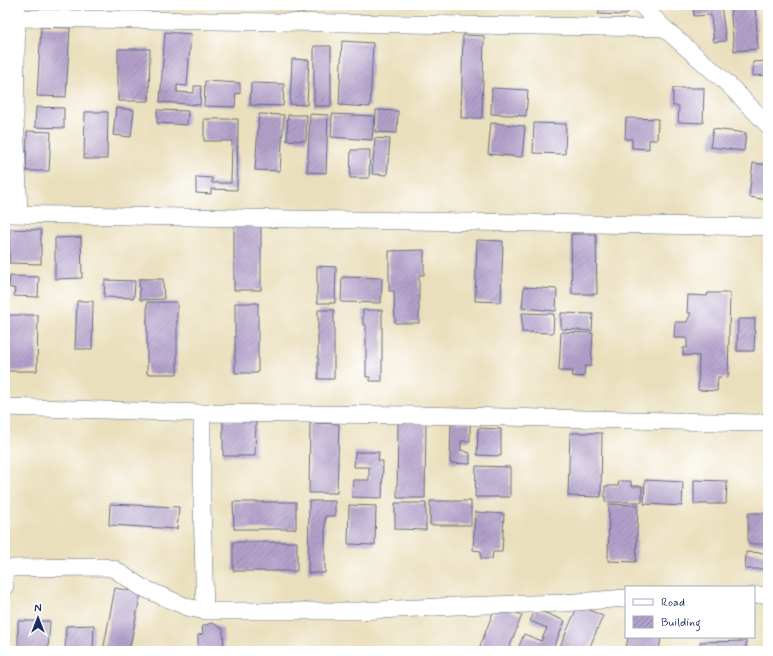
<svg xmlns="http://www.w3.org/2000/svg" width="773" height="656" font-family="Mynerve,sans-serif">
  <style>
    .building { fill: url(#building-hatch) }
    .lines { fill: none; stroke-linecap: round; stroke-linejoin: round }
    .street-casing { stroke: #636d7f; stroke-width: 18 }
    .street { stroke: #fff; stroke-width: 17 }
  </style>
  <defs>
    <pattern id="building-hatch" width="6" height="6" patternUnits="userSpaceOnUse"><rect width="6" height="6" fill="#b3a0ca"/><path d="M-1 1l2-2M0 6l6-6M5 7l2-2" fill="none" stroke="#9183a7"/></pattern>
  </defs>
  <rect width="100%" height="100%" fill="#fff"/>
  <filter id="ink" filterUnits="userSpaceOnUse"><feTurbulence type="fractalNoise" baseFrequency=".025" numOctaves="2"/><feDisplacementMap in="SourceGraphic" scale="8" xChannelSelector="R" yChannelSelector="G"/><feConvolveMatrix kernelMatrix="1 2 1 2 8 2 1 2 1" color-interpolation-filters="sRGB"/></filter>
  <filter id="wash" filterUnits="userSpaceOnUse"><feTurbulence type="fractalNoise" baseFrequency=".012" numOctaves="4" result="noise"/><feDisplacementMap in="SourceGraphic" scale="16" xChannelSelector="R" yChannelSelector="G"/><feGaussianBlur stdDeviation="0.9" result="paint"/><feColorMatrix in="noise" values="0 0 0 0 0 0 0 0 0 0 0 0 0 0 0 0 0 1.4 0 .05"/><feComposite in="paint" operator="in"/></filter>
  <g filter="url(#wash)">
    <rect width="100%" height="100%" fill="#eadfbc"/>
    <g id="blocks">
      <path class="building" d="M 602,5 L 630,5 L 631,6 L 626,15 L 598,14 Z
        M 693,5 L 721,5 L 726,41 L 714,42 L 711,15 L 694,16 Z
        M 730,5 L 755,5 L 758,49 L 734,51 Z
        M 41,27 L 70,28 L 66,97 L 37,96 Z
        M 165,32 L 191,34 L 187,86 L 177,85 L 177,92 L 194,93 L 194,86 L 201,86 L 200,105 L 160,102 Z
        M 463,35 L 484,36 L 482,118 L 461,118 Z
        M 342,41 L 373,43 L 370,107 L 339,105 Z
        M 314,46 L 331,46 L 331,106 L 314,106 Z
        M 118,49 L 150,49 L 149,101 L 118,101 Z
        M 292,59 L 309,60 L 307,105 L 290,104 Z
        M 768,61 L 768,75 L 753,76 L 753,62 Z
        M 205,81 L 240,83 L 240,94 L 236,93 L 235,107 L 204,106 Z
        M 251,83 L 284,84 L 283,106 L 250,105 Z
        M 492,88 L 528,90 L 526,116 L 491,114 Z
        M 673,88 L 704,88 L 703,123 L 678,122 L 679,106 L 673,106 Z
        M 36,107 L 64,108 L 64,128 L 35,127 Z
        M 116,108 L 134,110 L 131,137 L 113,135 Z
        M 157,110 L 188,111 L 187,125 L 157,123 Z
        M 376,110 L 398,111 L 397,133 L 375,132 Z
        M 85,112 L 108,112 L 107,159 L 84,159 Z
        M 259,114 L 284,115 L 280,171 L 255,170 Z
        M 310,114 L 328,115 L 326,173 L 307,172 Z
        M 332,114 L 374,116 L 372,140 L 331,137 Z
        M 288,115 L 307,115 L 306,141 L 287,140 Z
        M 626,118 L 658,119 L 657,140 L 649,140 L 649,149 L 632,148 L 632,139 L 625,139 Z
        M 204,119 L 238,119 L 237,190 L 211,189 L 211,194 L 196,193 L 196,177 L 212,178 L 212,183 L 231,183 L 232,141 L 204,141 Z
        M 491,123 L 525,126 L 522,157 L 488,154 Z
        M 534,123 L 566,124 L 565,154 L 533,153 Z
        M 713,129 L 746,133 L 744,151 L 710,147 Z
        M 27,131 L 51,132 L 49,171 L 26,171 Z
        M 375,138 L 390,139 L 387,175 L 372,174 Z
        M 351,150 L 370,150 L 369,178 L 350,178 Z
        M 753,163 L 768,165 L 768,200 L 749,197 Z
        M 234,224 L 261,224 L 261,290 L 234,290 Z
        M 10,229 L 41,230 L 41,264 L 9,263 Z
        M 571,234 L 596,234 L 597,294 L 572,294 Z
        M 81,237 L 82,278 L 55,279 L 55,238 Z
        M 477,240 L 503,241 L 501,302 L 475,301 Z
        M 424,250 L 424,275 L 419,275 L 419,323 L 395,323 L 394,291 L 389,291 L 389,251 Z
        M 317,266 L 336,267 L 335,303 L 317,303 Z
        M 10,276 L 39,277 L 38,297 L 14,296 L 15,289 L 9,287 Z
        M 342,277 L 382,278 L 381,303 L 341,302 Z
        M 139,279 L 163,279 L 164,299 L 140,300 Z
        M 105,280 L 135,281 L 134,298 L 104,297 Z
        M 766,286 L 768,287 L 768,309 L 765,309 Z
        M 524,287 L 557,289 L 556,311 L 522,308 Z
        M 708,293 L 730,293 L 728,378 L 718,377 L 717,391 L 698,390 L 699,356 L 683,355 L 683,348 L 687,348 L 687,338 L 674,338 L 675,322 L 687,322 L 691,313 L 687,313 L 688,295 L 707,296 Z
        M 77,301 L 93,301 L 92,349 L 75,349 Z
        M 147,302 L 177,302 L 177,374 L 147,374 Z
        M 235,303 L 258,303 L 258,373 L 235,373 Z
        M 318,310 L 334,310 L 334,379 L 318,379 Z
        M 363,310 L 382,310 L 382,381 L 370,381 L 370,377 L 366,377 L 366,325 L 363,325 Z
        M 522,313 L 554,314 L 553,333 L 522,332 Z
        M 561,313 L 593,314 L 592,331 L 561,329 Z
        M 8,315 L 38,315 L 37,371 L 7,371 Z
        M 738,319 L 755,319 L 754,351 L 737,351 Z
        M 561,332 L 593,333 L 591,366 L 585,366 L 584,377 L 572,376 L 573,371 L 559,371 Z
        M 223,421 L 256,421 L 255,456 L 223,456 Z
        M 398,421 L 426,422 L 425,498 L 397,498 Z
        M 451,422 L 470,423 L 470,441 L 461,441 L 461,450 L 470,453 L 470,464 L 450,463 Z
        M 310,423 L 339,424 L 337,493 L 309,493 Z
        M 478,428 L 501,429 L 501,456 L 477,455 Z
        M 570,433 L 602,433 L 601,497 L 568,496 Z
        M 355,452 L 379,452 L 378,461 L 383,461 L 382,498 L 352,497 L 353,480 L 369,480 L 369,467 L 354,467 Z
        M 476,466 L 510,467 L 510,497 L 475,497 Z
        M 645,480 L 683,482 L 682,506 L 644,504 Z
        M 694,480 L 727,481 L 726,504 L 694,504 Z
        M 619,481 L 631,481 L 631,486 L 642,486 L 642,502 L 605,502 L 605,486 L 618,486 Z
        M 309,501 L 335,501 L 335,516 L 325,516 L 325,573 L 308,573 Z
        M 430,501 L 471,501 L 471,525 L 430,525 Z
        M 233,502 L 296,502 L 296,529 L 234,529 Z
        M 395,503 L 426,503 L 426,530 L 395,529 Z
        M 110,504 L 179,507 L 177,529 L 109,525 Z
        M 609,504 L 638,505 L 636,562 L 608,561 Z
        M 349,505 L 376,506 L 375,545 L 348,544 Z
        M 475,512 L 504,514 L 502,552 L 493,552 L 492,559 L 481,559 L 481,551 L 473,550 Z
        M 748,513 L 768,513 L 768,544 L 748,544 Z
        M 233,542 L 297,542 L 297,571 L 233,571 Z
        M 746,552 L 768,553 L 768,569 L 745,569 Z
        M 115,588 L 141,593 L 129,651 L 103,651 Z
        M 496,605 L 522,615 L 508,651 L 478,651 Z
        M 578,605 L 603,616 L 588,651 L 558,651 Z
        M 536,609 L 565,621 L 552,651 L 517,651 L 524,634 L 541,641 L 547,628 L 530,621 Z
        M 18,621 L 50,621 L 48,651 L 18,651 Z
        M 212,623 L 223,629 L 224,651 L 198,651 L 198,635 L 203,634 L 202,626 Z
        M 94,625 L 93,651 L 65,651 L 66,626 Z
        M 628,637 L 661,637 L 659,651 L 643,651 L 626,649 Z
        M 746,641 L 746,651 L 701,651 L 700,642 Z"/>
    </g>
  </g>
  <g filter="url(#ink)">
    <use href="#blocks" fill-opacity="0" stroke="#636d7f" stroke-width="1"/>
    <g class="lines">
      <g class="street-casing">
        <path id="street" d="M 17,5 L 15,118 L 19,214
          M 641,5 L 664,28 L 728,84 L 768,125
          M 18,18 L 664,28
          M 5,214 L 768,227
          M 5,407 L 202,413 L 419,415 L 757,423 L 768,422
          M 202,413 L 202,505 L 205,611
          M 5,568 L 104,567 L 114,569 L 141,587 L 187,607 L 205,611 L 359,611 L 456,606 L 564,603 L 626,598
          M 5,586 L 5,568
          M 754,595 L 768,595"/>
      </g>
      <use href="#street" class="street"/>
    </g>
  </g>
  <rect width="773" height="656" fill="none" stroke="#fff" stroke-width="20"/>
  <rect x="625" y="586" width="130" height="52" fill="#ffffff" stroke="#a4acbf"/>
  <rect x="633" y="599" width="20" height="6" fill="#ffffff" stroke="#a4acbf"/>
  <text x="661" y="606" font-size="12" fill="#1b2f5e">Road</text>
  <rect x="633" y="616" width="20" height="12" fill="url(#building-hatch)" stroke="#a4acbf"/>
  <text x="661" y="626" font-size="12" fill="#1b2f5e">Building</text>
  <g transform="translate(38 618)" stroke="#ffffff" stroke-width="3" paint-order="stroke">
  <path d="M0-3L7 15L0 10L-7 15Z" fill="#1b2f5e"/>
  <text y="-6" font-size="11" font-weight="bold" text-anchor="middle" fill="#1b2f5e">N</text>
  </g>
</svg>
